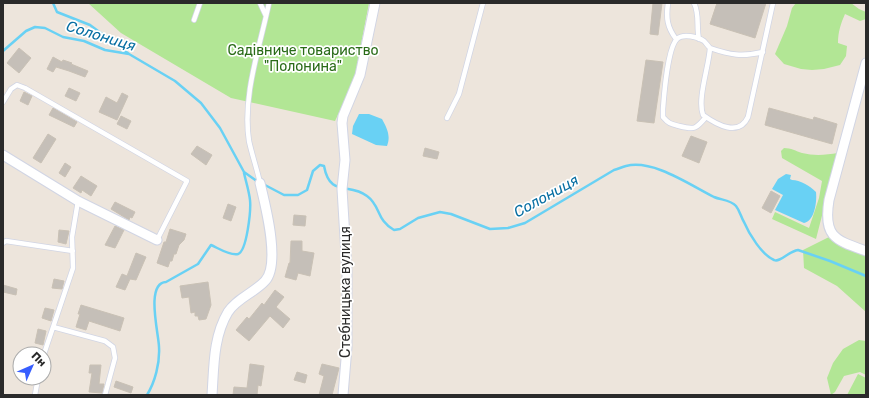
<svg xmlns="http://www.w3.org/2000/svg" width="869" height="398" font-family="Rubik,sans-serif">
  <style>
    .green { fill: #b2e695 }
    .water { fill: #69d1f4 }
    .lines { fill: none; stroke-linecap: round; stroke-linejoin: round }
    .stream { stroke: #69d1f4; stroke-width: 2.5 }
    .building { fill: #c5bfb8; stroke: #c9c1b5 }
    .service-casing { stroke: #d1d5e4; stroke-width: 6 }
    .minor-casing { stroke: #d1d5e4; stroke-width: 11 }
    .service { stroke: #fff; stroke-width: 4.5 }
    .minor { stroke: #fff; stroke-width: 9 }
    .labels { text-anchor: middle; stroke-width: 3.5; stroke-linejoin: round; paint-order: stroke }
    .park-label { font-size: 14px; fill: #296b17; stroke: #fff }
    .street-label { font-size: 14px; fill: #2a2a2a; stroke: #fff }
    .water-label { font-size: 15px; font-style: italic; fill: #076ea2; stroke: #fff }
  </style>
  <rect width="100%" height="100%" fill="#ede5dc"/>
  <path class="green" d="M 88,3 L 369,3 L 354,81 L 335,121 L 231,98 L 121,33 Z
    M 796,3 L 851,3 L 859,9 L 866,12 L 866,19 L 860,21 L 845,14 C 841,23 838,32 838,43 L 847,46 L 846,56 L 840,65 L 824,69 L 812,70 L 801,69 L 784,64 L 775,54 L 787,26 L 792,8 Z
    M 784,148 C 791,148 796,151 802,153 C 814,156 826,155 838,153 L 816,239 L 772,219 L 775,212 L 809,228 L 819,198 L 822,181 L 782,158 L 781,151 Z
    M 829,237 L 845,247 L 866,255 L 866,312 L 837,286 L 804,268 L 803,250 Z
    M 859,340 L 866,341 L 866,375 L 860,372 L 844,376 L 835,392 L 831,395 L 827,378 L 833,363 L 843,349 Z
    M 858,374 L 866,378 L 866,395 L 847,395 Z"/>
  <path class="water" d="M 359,114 L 369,114 L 382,119 C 387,128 391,136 387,146 L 376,145 L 352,134 L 353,126 Z
    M 786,174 L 791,175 L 790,179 L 792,180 C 800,180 810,186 816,192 C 817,201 815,221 804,223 L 775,210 L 783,195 L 772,189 L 778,179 Z"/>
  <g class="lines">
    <path class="stream" d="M 53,3 L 57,12 L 90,25 L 129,54
      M 3,51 L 26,31 L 35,27 L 45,28 L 63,37 L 84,41 L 105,50 L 129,54 L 175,81 L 201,103 L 220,128 L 244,172 L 258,182
      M 263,184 L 284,195 L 298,195 L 307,190 L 313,171 L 320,165 L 324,166 C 330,198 349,182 367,196 C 381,206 376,220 394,230 L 400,229 L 418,218 L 440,212 L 451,214 L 490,229 L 508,228 L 525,223 L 614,170 C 618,169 622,167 626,166 C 653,159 690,185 714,197 C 721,200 731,200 736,206 C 740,211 741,217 744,222 C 749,234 762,255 774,260 C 780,263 789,251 798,250 L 830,261 L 866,276
      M 147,395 C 155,382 160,363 159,347 C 159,335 145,283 166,282 L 198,264 L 211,245 C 218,248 230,256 238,254 C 247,251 251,210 250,200 C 249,191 246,182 244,173"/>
  </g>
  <path class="building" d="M 653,3 L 662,3 L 658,35 L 650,34 Z
    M 717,3 L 766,3 L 755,38 L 710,24 Z
    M 19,48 L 31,58 L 19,73 L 7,63 Z
    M 53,57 L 62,62 L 63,60 L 72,63 L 71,64 L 88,71 L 85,77 L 69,71 L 56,67 L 53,72 L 47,69 Z
    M 646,60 L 663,62 L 654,123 L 637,121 Z
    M 69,88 L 80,93 L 76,101 L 65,96 Z
    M 24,92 L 32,96 L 28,105 L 20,101 Z
    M 122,93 L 128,96 L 117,120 L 99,112 L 106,97 L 117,103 Z
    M 53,108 L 77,122 L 74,127 L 49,115 Z
    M 769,108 L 813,120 L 814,117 L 837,124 L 832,144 L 765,125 Z
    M 121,116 L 131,121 L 127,129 L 117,124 Z
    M 48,134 L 56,139 L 41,163 L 33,158 Z
    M 691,136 L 707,142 L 699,163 L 682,156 Z
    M 197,146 L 212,155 L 206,165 L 191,154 Z
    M 425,148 L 439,152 L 437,159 L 423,156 Z
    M 65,163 L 71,167 L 65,177 L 59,173 Z
    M 81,176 L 97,186 L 91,196 L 82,190 L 81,193 L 73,188 Z
    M 771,191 L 780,196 L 771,213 L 762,208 Z
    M 115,202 L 135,212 L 132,218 L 130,217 L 129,220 L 111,209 Z
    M 228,204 L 236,207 L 231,221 L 223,218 Z
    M 294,215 L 306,216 L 305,226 L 293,225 Z
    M 115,226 L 124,230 L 115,248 L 105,245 Z
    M 170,229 L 186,234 L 184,240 L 179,245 L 176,254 L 174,254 L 172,261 L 170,261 L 168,267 L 157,263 L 164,242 L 166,242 Z
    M 59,230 L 69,231 L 66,244 L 58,242 Z
    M 291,241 L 302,241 L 302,251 L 314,253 L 310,276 L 298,273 L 296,280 L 285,277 L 289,263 L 290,263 Z
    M 136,253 L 146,257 L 136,280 L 130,279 L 125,290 L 116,287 L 122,274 L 127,276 Z
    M 54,279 L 64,281 L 62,289 L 52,288 Z
    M 208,282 L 211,305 L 206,319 L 199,320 L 198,316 L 195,316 L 195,312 L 191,313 L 189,297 L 182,298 L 180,286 Z
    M 3,285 L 17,289 L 16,295 L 3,292 Z
    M 275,290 L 284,297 L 276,307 L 290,319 L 283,328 L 270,316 L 249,341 L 236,330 L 247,317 L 249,319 L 262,303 L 264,305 Z
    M 81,305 L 124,318 L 120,331 L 89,321 L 86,330 L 76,327 L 80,314 L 78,314 Z
    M 45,308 L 54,310 L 51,321 L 42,318 Z
    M 38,329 L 46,331 L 43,345 L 35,343 Z
    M 250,364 L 264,366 L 261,386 L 258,385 L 257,395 L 233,395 L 234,387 L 247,388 Z
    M 322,364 L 339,368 L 332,395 L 319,395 L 324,376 L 319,374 Z
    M 90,365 L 101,365 L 99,384 L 104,384 L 102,393 L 89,392 L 92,373 L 89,373 Z
    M 297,372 L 307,375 L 305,383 L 294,380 Z
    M 116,381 L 133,387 L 131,393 L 114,387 Z"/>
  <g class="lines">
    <g class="service-casing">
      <path id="service" d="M 260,3 L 266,16
        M 668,3 C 666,18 667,27 676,39
        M 694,3 C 700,15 696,27 699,39
        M 194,20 L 200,3
        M 710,48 C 730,55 742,57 763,52
        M 3,102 L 11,89 L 17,85 L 25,88 L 187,181 L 157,240
        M 706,117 C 696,129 695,130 679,126 C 671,124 669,124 663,117 L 663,109 C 664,95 668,47 677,39 C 683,33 698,37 704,41 C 706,43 708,46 710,48 C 709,66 697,99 703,115 C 717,125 739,137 748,117 L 773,3
        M 447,118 L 459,94 L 483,3
        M 260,183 C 257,169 252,155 249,141 C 242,96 260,47 269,3
        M 3,243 L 6,241 L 73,251
        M 53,327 L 105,341 L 113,347 L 115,358 L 105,395
        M 44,354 L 73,268 L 72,237 L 78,201
        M 35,395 L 38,378"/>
    </g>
    <g class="minor-casing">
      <path id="minor" d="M 866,63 L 829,200 C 823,237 835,240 866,251
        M 3,155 L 78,201 L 157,240
        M 212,395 C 214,367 213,337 228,312 C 237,298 254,293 265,281 C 281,264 265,204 260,183
        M 343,395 L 347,347 L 347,271 L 342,189 L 345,160 L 342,123 L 343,116 L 360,75 L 375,3"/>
    </g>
    <use href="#service" class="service"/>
    <use href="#minor" class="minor"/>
  </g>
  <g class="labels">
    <g class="park-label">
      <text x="303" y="55">Садівниче товариство<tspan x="303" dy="16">"Полонина"</tspan></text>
    </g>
    <g class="street-label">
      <text transform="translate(345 292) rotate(-90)" y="5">Стебницька вулиця</text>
    </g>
    <g class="water-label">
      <text transform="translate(101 36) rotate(17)" y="5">Солониця</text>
      <text transform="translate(546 196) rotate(-29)" y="5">Солониця</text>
    </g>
  </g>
  <rect width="869" height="398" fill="none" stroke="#2a2a2a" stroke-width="8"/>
  <g transform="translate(32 366) rotate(45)"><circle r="19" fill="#ffffff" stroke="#aaaaaa"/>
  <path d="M0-3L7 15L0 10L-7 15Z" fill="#375eff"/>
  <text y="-6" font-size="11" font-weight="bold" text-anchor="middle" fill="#2a2a2a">Пн</text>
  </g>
</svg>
